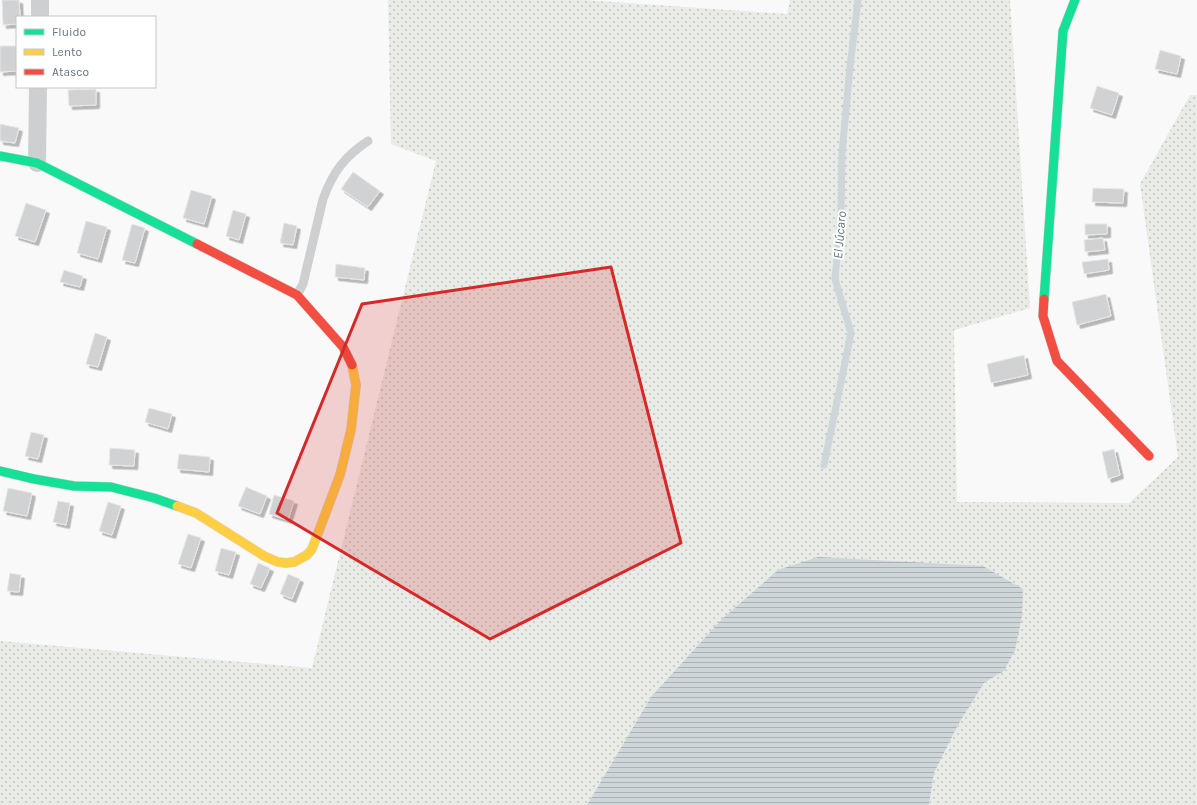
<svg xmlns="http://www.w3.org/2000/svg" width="1197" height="805" font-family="Karla,sans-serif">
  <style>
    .grass { fill: url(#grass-dots) }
    .water { fill: url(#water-rules) }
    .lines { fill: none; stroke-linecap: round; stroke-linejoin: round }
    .stream { stroke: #ced6d9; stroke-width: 7 }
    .building { fill: #d0d2d3; stroke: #e8e8e8; filter: url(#shadow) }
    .fast-casing { stroke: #d5d6d7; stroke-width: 10 }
    .slow-casing { stroke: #d5d6d7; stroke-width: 10 }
    .jam-casing { stroke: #d5d6d7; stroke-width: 10 }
    .lane { stroke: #cecfd0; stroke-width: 9 }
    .street { stroke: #cecfd0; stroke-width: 18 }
    .fast { stroke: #16e098; stroke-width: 9 }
    .slow { stroke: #ffcf43; stroke-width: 9 }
    .jam { stroke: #f24e42; stroke-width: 9 }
    .marked { fill: #d62828; fill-opacity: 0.2; stroke: #d62828; stroke-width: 3; stroke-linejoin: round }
    .labels { text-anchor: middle; stroke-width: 4; stroke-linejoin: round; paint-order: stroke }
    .water-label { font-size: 13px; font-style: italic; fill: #60757c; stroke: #fff }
  </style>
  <defs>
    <pattern id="grass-dots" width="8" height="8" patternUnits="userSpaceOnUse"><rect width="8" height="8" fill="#e8ebe6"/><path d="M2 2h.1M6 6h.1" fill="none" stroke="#c0c3c0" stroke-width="1.8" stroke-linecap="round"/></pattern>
    <pattern id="water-rules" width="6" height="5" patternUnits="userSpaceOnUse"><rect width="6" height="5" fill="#ced6d9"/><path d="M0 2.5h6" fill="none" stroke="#abb2b5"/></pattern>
    <filter id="shadow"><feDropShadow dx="3.5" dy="3.5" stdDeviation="0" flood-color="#0004"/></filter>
  </defs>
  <rect width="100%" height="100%" fill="#f9f9f9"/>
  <path class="grass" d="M 388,0 L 584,0 L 787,14 L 790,0 L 1010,0 L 1030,308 L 954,330 L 957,502 L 1129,503 L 1178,457 L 1140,184 L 1190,95 L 1197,95 L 1197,805 L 929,805 L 934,773 L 958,725 L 984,683 L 1004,671 L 651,697 L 587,805 L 0,805 L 0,641 L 312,668 L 436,161 L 391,144 Z"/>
  <path class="water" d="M 818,557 L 983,566 L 1023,589 L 1022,616 L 1015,650 L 1004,671 L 984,683 L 958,725 L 934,773 L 929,805 L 587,805 L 651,697 L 721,620 L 778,570 Z"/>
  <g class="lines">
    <path class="stream" d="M 824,465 L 851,333 L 835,279 L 841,214 L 842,153 L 850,67 L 858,0"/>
  </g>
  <path class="building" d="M 2,0 L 19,0 L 20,17 L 17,17 L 17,24 L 3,25 Z
    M 0,46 L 17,46 L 17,71 L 0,72 Z
    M 1160,50 L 1181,56 L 1177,74 L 1155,69 Z
    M 1097,86 L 1119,93 L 1112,115 L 1090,108 Z
    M 96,89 L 96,105 L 69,106 L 68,90 Z
    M 0,124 L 19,128 L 15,143 L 0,141 Z
    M 353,172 L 380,191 L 368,207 L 341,189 Z
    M 1093,188 L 1124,189 L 1123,203 L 1092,202 Z
    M 191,190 L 212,196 L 204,224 L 183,218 Z
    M 26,203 L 46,210 L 35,242 L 15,236 Z
    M 233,210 L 246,214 L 239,240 L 226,236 Z
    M 86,221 L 107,227 L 98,259 L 77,253 Z
    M 284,223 L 297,226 L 293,245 L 280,243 Z
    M 132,224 L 145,228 L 135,263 L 122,260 Z
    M 1085,224 L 1107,224 L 1107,234 L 1085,235 Z
    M 1103,238 L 1105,250 L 1085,252 L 1084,240 Z
    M 1108,259 L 1109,270 L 1084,274 L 1082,262 Z
    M 336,264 L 365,268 L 364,280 L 335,277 Z
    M 64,270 L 83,276 L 80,287 L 60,282 Z
    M 1106,294 L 1111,316 L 1077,325 L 1072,302 Z
    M 95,333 L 107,337 L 98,367 L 86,364 Z
    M 1024,355 L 1028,375 L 991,383 L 987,364 Z
    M 149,408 L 172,414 L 168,429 L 145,422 Z
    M 31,432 L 44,435 L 38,459 L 25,456 Z
    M 110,448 L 135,450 L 134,466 L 109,465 Z
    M 1114,449 L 1120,475 L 1108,479 L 1102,452 Z
    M 179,454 L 210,457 L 209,472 L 177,469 Z
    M 246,487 L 267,496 L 260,514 L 238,506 Z
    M 8,488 L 32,493 L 27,516 L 3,511 Z
    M 274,495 L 294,501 L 288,520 L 269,514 Z
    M 58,501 L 70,503 L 66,525 L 53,522 Z
    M 108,502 L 121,506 L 112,535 L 99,531 Z
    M 188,534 L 201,538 L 191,568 L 178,564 Z
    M 221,548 L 236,552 L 229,575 L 215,571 Z
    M 258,563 L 270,568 L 261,588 L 250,584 Z
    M 10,573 L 21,575 L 19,592 L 7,591 Z
    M 288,574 L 300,579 L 292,599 L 280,594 Z"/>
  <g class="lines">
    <g class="fast-casing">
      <path id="fast" d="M 0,156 L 37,163 L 197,244
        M 1044,299 L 1063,31 L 1075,0
        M 0,471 L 34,479 L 74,486 L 111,487 L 154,498 L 177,506"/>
    </g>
    <g class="slow-casing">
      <path id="slow" d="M 177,506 L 196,513 L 264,556 L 278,562 L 286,563 L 294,562 L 307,555 L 312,549 L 340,475 L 351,430 L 356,385 L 352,365"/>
    </g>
    <g class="jam-casing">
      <path id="jam" d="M 197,244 L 297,295 L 343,347 L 352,365
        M 1044,299 L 1043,316 L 1057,361 L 1149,456"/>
    </g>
    <path class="lane" d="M 297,295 L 303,284 L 323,199 C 333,172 344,157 368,141"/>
    <path class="street" d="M 40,17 L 40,0
      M 37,163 L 38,87"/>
    <use href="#fast" class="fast"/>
    <use href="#slow" class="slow"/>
    <use href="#jam" class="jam"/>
  </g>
  <path class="marked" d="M 611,267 L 681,543 L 490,639 L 277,513 L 362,304 Z"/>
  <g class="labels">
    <g class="water-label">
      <text transform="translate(839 235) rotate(-85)" y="5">El Júcaro</text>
    </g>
  </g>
  <rect x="16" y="16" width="140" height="72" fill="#ffffff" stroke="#c1c8cd"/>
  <rect x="24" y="29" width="20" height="6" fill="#16e098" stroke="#c1c8cd"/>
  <text x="52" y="36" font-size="12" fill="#657683">Fluido</text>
  <rect x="24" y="49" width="20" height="6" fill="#ffcf43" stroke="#c1c8cd"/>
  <text x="52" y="56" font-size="12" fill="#657683">Lento</text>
  <rect x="24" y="69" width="20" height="6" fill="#f24e42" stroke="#c1c8cd"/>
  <text x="52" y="76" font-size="12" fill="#657683">Atasco</text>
</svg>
